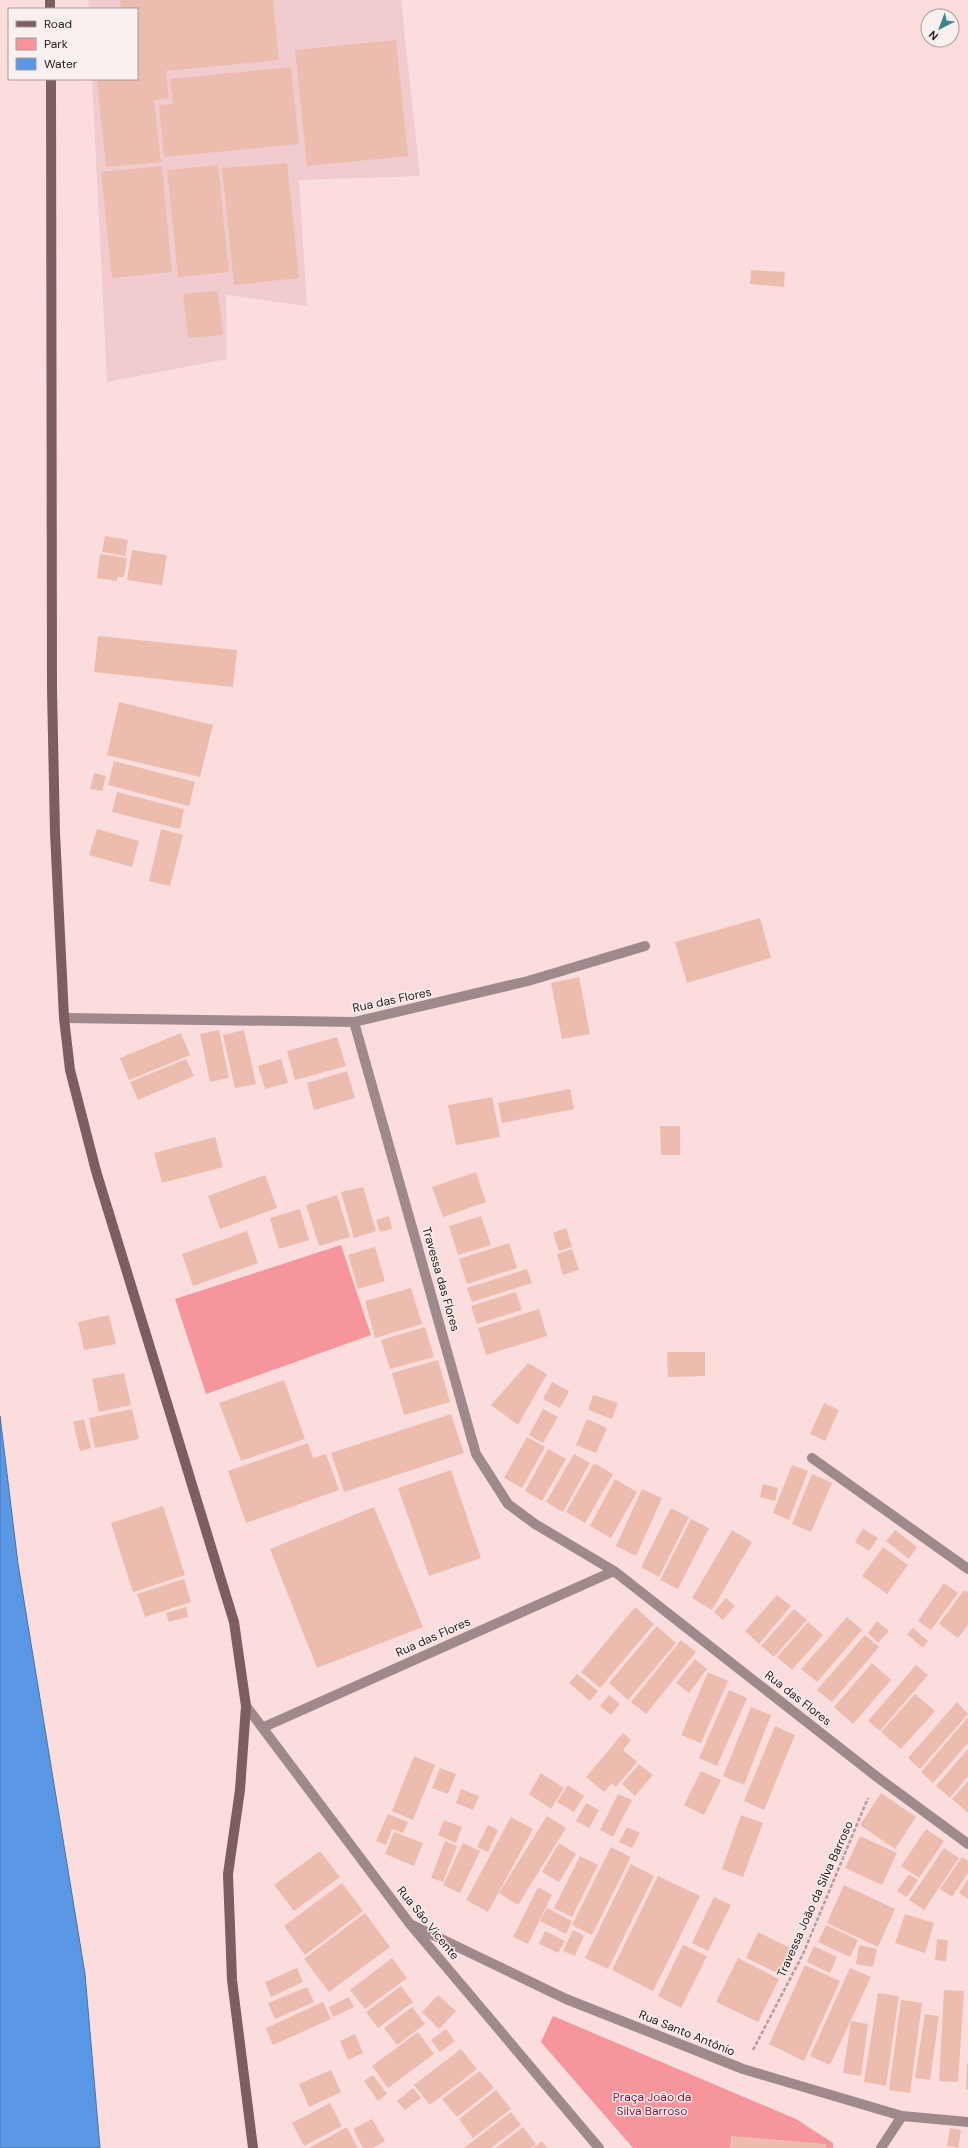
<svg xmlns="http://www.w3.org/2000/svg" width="968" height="2148" font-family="'DM Sans',sans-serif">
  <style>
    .built { fill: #f1ccce }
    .green { fill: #f6959c }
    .water { fill: #5a97e4; stroke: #4b70a6 }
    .building { fill: #ecbcaf }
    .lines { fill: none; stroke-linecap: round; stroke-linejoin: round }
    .path { stroke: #b79c9d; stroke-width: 2.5; stroke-dasharray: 4 2; stroke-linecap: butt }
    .street { stroke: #9f898a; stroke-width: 10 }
    .secondary { stroke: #7c5e5f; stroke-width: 10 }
    .labels { text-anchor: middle; stroke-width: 3; stroke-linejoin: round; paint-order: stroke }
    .street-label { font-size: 12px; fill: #281617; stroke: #faf0f0 }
    .park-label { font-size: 12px; fill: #910c2f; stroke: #faf0f0 }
  </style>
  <rect width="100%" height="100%" fill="#fcddde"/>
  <path class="built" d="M 88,0 L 401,0 L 420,176 L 299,180 L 307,306 L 226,295 L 227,359 L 107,382 L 92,79 L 137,79 L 137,9 L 89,9 Z"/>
  <path class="green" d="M 341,1245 L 371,1335 L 206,1394 L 175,1299 Z
    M 553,2016 L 796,2119 L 833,2143 L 833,2148 L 633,2148 L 541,2042 Z"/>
  <path class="water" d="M 0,1416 L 18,1564 L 85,1974 L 100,2148 L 0,2148 Z"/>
  <path class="building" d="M 120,0 L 273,0 L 279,60 L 166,71 L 169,98 L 154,100 L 161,162 L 106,167 L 97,79 L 137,79 L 137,9 L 121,9 Z
    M 396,40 L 408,156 L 307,166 L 295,50 Z
    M 291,67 L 299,144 L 164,157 L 159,105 L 173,104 L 170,79 Z
    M 287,163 L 299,278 L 234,285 L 222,168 Z
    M 218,165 L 229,272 L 178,277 L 167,170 Z
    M 162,166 L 172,272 L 112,278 L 101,172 Z
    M 751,270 L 785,272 L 784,287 L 750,284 Z
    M 218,291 L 223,335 L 188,338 L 183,294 Z
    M 105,536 L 128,540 L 125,556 L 102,552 Z
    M 132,550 L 167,555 L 162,585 L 127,580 Z
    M 100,554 L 127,558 L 124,577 L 117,577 L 117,581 L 97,578 Z
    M 98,636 L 237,650 L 233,687 L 94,672 Z
    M 119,702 L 213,725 L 200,777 L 107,755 Z
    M 114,761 L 195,782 L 189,806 L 108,785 Z
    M 94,773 L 106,776 L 102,791 L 90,789 Z
    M 117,792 L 184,809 L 180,829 L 112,812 Z
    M 97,829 L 139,841 L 132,867 L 89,855 Z
    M 161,829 L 183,835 L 170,886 L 149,881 Z
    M 760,918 L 771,958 L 687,983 L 675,942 Z
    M 579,977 L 590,1034 L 562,1039 L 551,983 Z
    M 219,1030 L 229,1078 L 210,1082 L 200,1034 Z
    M 244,1030 L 256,1084 L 235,1088 L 223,1035 Z
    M 181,1033 L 190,1055 L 129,1080 L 120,1058 Z
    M 337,1037 L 346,1066 L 295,1080 L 287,1051 Z
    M 186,1059 L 194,1076 L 138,1100 L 130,1082 Z
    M 281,1059 L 288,1083 L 265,1089 L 258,1066 Z
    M 347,1071 L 355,1098 L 314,1110 L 307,1083 Z
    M 570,1089 L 574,1109 L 502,1123 L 498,1103 Z
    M 492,1097 L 500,1137 L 456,1145 L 448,1105 Z
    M 660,1126 L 680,1126 L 680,1155 L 661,1155 Z
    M 215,1137 L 223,1167 L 162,1183 L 154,1153 Z
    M 476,1172 L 486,1202 L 443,1217 L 432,1187 Z
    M 265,1175 L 277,1208 L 220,1229 L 208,1196 Z
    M 363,1187 L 376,1231 L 354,1238 L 341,1192 Z
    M 337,1195 L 350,1237 L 319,1246 L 306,1205 Z
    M 300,1209 L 309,1240 L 279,1249 L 270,1218 Z
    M 389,1216 L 392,1229 L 380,1232 L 376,1220 Z
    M 481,1216 L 491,1245 L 458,1255 L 449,1226 Z
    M 566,1228 L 572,1247 L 559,1251 L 553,1233 Z
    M 247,1231 L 258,1263 L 193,1286 L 182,1254 Z
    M 509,1243 L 517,1268 L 467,1284 L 459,1259 Z
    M 375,1247 L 385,1281 L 358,1289 L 348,1255 Z
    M 572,1249 L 579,1270 L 563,1275 L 557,1254 Z
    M 527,1269 L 532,1283 L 472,1302 L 467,1288 Z
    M 411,1288 L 422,1324 L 375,1338 L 365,1301 Z
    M 516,1292 L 522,1310 L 477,1324 L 471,1306 Z
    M 539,1309 L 547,1336 L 486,1355 L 478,1328 Z
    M 109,1315 L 116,1344 L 84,1350 L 78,1322 Z
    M 425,1327 L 434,1357 L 390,1369 L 381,1340 Z
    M 667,1352 L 705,1352 L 705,1376 L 668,1377 Z
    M 438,1360 L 450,1402 L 404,1415 L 392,1373 Z
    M 528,1363 L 547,1374 L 518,1425 L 491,1405 Z
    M 124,1373 L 131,1405 L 99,1412 L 92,1379 Z
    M 284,1380 L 305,1439 L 241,1461 L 219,1403 Z
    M 552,1382 L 569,1391 L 560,1408 L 543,1399 Z
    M 593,1395 L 618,1403 L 612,1419 L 588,1410 Z
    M 824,1403 L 839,1410 L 825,1441 L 810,1434 Z
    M 132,1409 L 139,1439 L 95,1448 L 89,1418 Z
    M 543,1409 L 558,1417 L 543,1443 L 529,1435 Z
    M 451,1414 L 464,1453 L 344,1492 L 331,1453 Z
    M 84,1419 L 91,1448 L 80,1451 L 73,1422 Z
    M 587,1419 L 607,1428 L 596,1453 L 576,1445 Z
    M 527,1437 L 545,1447 L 522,1488 L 504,1478 Z
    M 308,1443 L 313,1458 L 326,1454 L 339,1490 L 246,1523 L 228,1471 Z
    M 548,1449 L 566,1459 L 542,1501 L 525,1491 Z
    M 574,1454 L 590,1463 L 563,1512 L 546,1502 Z
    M 594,1463 L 613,1474 L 585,1523 L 566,1512 Z
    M 792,1465 L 808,1471 L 789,1520 L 773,1513 Z
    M 451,1470 L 481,1558 L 429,1576 L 398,1488 Z
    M 812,1474 L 832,1483 L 811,1532 L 792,1524 Z
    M 615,1479 L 637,1492 L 611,1538 L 590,1526 Z
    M 763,1484 L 778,1488 L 775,1501 L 760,1497 Z
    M 642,1489 L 662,1498 L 636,1556 L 616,1546 Z
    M 163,1506 L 185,1575 L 133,1592 L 111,1523 Z
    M 374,1507 L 423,1627 L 317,1668 L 270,1549 Z
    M 671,1508 L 689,1517 L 659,1577 L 641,1567 Z
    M 691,1519 L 709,1528 L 678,1589 L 660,1580 Z
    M 863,1529 L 878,1538 L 869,1551 L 855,1542 Z
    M 732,1530 L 752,1542 L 712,1610 L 692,1598 Z
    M 895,1530 L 917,1547 L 909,1559 L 886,1541 Z
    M 883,1547 L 908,1565 L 887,1594 L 862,1576 Z
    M 184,1579 L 191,1602 L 145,1617 L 137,1594 Z
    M 944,1583 L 958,1593 L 931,1630 L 918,1621 Z
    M 964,1590 L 968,1592 L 968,1625 L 958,1638 L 939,1624 Z
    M 777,1595 L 791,1606 L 759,1644 L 745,1631 Z
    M 726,1598 L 735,1606 L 723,1620 L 714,1612 Z
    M 186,1607 L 188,1617 L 169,1622 L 166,1613 Z
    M 635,1607 L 654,1624 L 600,1688 L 581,1672 Z
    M 794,1609 L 807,1620 L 774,1657 L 761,1646 Z
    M 847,1617 L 862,1630 L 817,1682 L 801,1669 Z
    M 877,1621 L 889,1631 L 878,1643 L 868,1633 Z
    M 808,1622 L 823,1635 L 792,1670 L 777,1657 Z
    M 657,1626 L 676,1643 L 628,1700 L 609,1683 Z
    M 913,1628 L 928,1641 L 923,1648 L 907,1634 Z
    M 865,1635 L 879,1647 L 832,1702 L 817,1690 Z
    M 681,1640 L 696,1652 L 646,1714 L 631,1702 Z
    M 695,1659 L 707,1669 L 689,1693 L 676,1683 Z
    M 872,1663 L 891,1680 L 853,1724 L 834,1707 Z
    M 916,1665 L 928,1675 L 880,1731 L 868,1721 Z
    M 708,1672 L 728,1681 L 701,1743 L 681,1735 Z
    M 577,1674 L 598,1691 L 590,1701 L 569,1683 Z
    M 729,1690 L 747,1698 L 717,1766 L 699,1758 Z
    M 915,1694 L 935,1711 L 901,1749 L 881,1732 Z
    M 609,1695 L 620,1704 L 611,1715 L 600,1706 Z
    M 957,1702 L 968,1714 L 920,1769 L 908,1758 Z
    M 751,1707 L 771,1715 L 744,1785 L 723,1776 Z
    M 968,1717 L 968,1743 L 933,1783 L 921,1772 Z
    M 775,1726 L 795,1735 L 764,1810 L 744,1801 Z
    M 623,1733 L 631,1740 L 623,1750 L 637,1762 L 616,1787 L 612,1783 L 604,1792 L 586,1777 Z
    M 968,1749 L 968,1776 L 950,1798 L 936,1786 Z
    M 414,1756 L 435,1765 L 413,1820 L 392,1811 Z
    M 639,1764 L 653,1775 L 635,1796 L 622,1784 Z
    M 440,1768 L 456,1774 L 448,1794 L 432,1788 Z
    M 701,1771 L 721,1780 L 704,1815 L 684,1805 Z
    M 541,1773 L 564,1788 L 551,1809 L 529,1794 Z
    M 968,1781 L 968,1813 L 952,1799 Z
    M 568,1785 L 584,1796 L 574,1812 L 557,1802 Z
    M 461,1789 L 479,1796 L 473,1810 L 456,1803 Z
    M 881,1793 L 916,1817 L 895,1849 L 860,1825 Z
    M 618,1794 L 632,1800 L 613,1837 L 600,1830 Z
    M 586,1803 L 599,1810 L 589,1828 L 576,1821 Z
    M 388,1814 L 408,1822 L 403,1833 L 392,1829 L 386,1845 L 376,1841 Z
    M 741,1815 L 763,1823 L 743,1877 L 722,1869 Z
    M 547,1816 L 566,1828 L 518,1905 L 499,1893 Z
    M 511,1817 L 533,1829 L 488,1912 L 466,1900 Z
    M 444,1820 L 462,1827 L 456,1843 L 438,1835 Z
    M 488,1825 L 498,1830 L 488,1852 L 477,1847 Z
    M 627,1827 L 640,1833 L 632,1848 L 619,1842 Z
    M 926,1829 L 944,1841 L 919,1878 L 901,1866 Z
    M 394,1832 L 423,1843 L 414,1866 L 385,1854 Z
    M 860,1836 L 897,1853 L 882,1885 L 845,1868 Z
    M 445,1841 L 457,1846 L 443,1882 L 431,1878 Z
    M 463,1843 L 480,1851 L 460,1893 L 443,1885 Z
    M 559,1843 L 576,1854 L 559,1882 L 542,1872 Z
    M 611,1847 L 631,1857 L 592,1935 L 572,1925 Z
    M 944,1848 L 959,1858 L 924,1910 L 909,1900 Z
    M 320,1851 L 340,1877 L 294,1911 L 274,1885 Z
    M 580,1856 L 598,1865 L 572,1917 L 554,1908 Z
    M 962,1857 L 968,1861 L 968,1873 L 952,1897 L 940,1889 Z
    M 631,1864 L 654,1876 L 608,1969 L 585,1958 Z
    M 909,1874 L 918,1880 L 907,1897 L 897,1891 Z
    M 658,1876 L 700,1896 L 653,1991 L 612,1970 Z
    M 968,1879 L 968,1899 L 959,1893 Z
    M 342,1883 L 363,1911 L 305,1955 L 284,1926 Z
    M 844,1885 L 895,1909 L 878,1947 L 827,1923 Z
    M 538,1887 L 552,1895 L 528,1944 L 513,1937 Z
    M 714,1897 L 731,1905 L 708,1951 L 692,1943 Z
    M 547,1908 L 572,1921 L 566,1934 L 540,1921 Z
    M 365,1913 L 390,1947 L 329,1992 L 304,1959 Z
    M 905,1914 L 934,1923 L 925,1953 L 895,1943 Z
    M 826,1925 L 858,1940 L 850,1957 L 818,1942 Z
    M 573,1930 L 584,1936 L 575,1956 L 563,1951 Z
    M 545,1931 L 565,1941 L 558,1953 L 539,1944 Z
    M 758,1932 L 794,1950 L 782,1975 L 746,1958 Z
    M 937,1939 L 948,1940 L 946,1961 L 935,1960 Z
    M 683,1945 L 707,1956 L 681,2008 L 658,1996 Z
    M 859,1945 L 877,1949 L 873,1967 L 856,1964 Z
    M 814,1946 L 837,1957 L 830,1973 L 807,1962 Z
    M 392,1958 L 407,1978 L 365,2009 L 350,1990 Z
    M 738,1958 L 779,1979 L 758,2022 L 716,2002 Z
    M 805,1965 L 840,1981 L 804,2061 L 769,2044 Z
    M 297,1968 L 303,1982 L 271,1997 L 265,1982 Z
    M 850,1968 L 871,1977 L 830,2065 L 810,2056 Z
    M 401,1986 L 413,2002 L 378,2028 L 366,2012 Z
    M 307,1987 L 314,2002 L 275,2019 L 268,2003 Z
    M 944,1990 L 964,1991 L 958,2082 L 939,2081 Z
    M 878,1993 L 899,1996 L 886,2086 L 864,2082 Z
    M 438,1995 L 456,2011 L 439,2029 L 422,2012 Z
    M 349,1997 L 354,2007 L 333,2017 L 329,2007 Z
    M 901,2000 L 922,2003 L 910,2093 L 889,2090 Z
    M 323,2002 L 331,2019 L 273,2045 L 266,2028 Z
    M 412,2007 L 425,2024 L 397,2045 L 384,2028 Z
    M 925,2014 L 939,2016 L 930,2080 L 915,2078 Z
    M 851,2021 L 868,2024 L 861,2076 L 843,2073 Z
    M 446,2029 L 455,2041 L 440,2052 L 431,2040 Z
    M 418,2032 L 434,2054 L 388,2088 L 372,2066 Z
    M 355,2034 L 363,2053 L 348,2060 L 340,2041 Z
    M 461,2049 L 477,2069 L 430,2105 L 414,2085 Z
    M 967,2063 L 968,2063 L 968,2089 L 966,2089 Z
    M 331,2070 L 341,2092 L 309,2107 L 299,2084 Z
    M 480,2071 L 494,2088 L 457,2117 L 442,2099 Z
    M 373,2075 L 387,2094 L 378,2101 L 364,2081 Z
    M 413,2088 L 421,2098 L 405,2110 L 397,2101 Z
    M 496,2090 L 511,2109 L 473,2138 L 459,2119 Z
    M 330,2103 L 342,2126 L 304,2146 L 292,2123 Z
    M 511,2112 L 521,2125 L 491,2148 L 464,2148 Z
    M 372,2119 L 385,2141 L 373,2148 L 363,2148 L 353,2129 Z
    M 347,2127 L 358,2148 L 309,2148 Z
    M 523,2127 L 536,2144 L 531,2148 L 496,2148 Z
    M 950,2128 L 961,2130 L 958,2148 L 947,2146 Z
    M 731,2136 L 826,2144 L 826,2148 L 730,2148 Z
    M 542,2141 L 547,2148 L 533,2148 Z"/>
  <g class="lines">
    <path class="path" d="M 753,2050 L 803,1954 L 868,1798"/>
    <path class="street" d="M 64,1018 L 354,1022 L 528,981 L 645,946
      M 354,1022 L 476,1454 L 508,1504 L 535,1524 L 614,1571 L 877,1777 L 968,1844
      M 812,1458 L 968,1569
      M 246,1706 L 410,1924 L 599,2148
      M 264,1727 L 614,1571
      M 410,1924 L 566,1999 L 743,2069 L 902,2116 L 968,2122
      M 881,2148 L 902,2116"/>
    <path class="secondary" d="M 50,0 L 50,9
      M 51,79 L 52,690 L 55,833 L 64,1018 L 70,1070 L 96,1171 L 234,1622 L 246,1706 L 240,1790 L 228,1874 L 232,1980 L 253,2148"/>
  </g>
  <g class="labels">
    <g class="street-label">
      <text transform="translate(392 1000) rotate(-12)" y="4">Rua das Flores</text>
      <text transform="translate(441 1279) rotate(74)" y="4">Travessa das Flores</text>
      <text transform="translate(433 1637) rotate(-24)" y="4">Rua das Flores</text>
      <text transform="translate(798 1698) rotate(38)" y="4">Rua das Flores</text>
      <text transform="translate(815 1899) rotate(-66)" y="4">Travessa João da Silva Barroso</text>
      <text transform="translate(428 1923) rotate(51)" y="4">Rua São Vicente</text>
      <text transform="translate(687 2033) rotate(22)" y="4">Rua Santo Antônio</text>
    </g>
    <g class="park-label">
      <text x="652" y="2101">Praça João da<tspan x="652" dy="14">Silva Barroso</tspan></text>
    </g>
  </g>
  <rect x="8" y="8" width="130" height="72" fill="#faf0f0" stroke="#a69999"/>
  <rect x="16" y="21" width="20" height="6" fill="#7c5e5f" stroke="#a69999"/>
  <text x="44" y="28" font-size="12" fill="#281617">Road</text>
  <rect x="16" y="38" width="20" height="12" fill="#f6959c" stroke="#a69999"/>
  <text x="44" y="48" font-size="12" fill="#281617">Park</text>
  <rect x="16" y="58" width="20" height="12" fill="#5a97e4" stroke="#a69999"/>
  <text x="44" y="68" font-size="12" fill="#281617">Water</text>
  <g transform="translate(940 28) rotate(222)"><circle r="19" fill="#faf0f0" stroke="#a69999"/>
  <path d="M0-3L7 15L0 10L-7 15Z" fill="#3f8787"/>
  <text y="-6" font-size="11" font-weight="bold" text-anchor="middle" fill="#281617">N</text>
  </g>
</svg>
